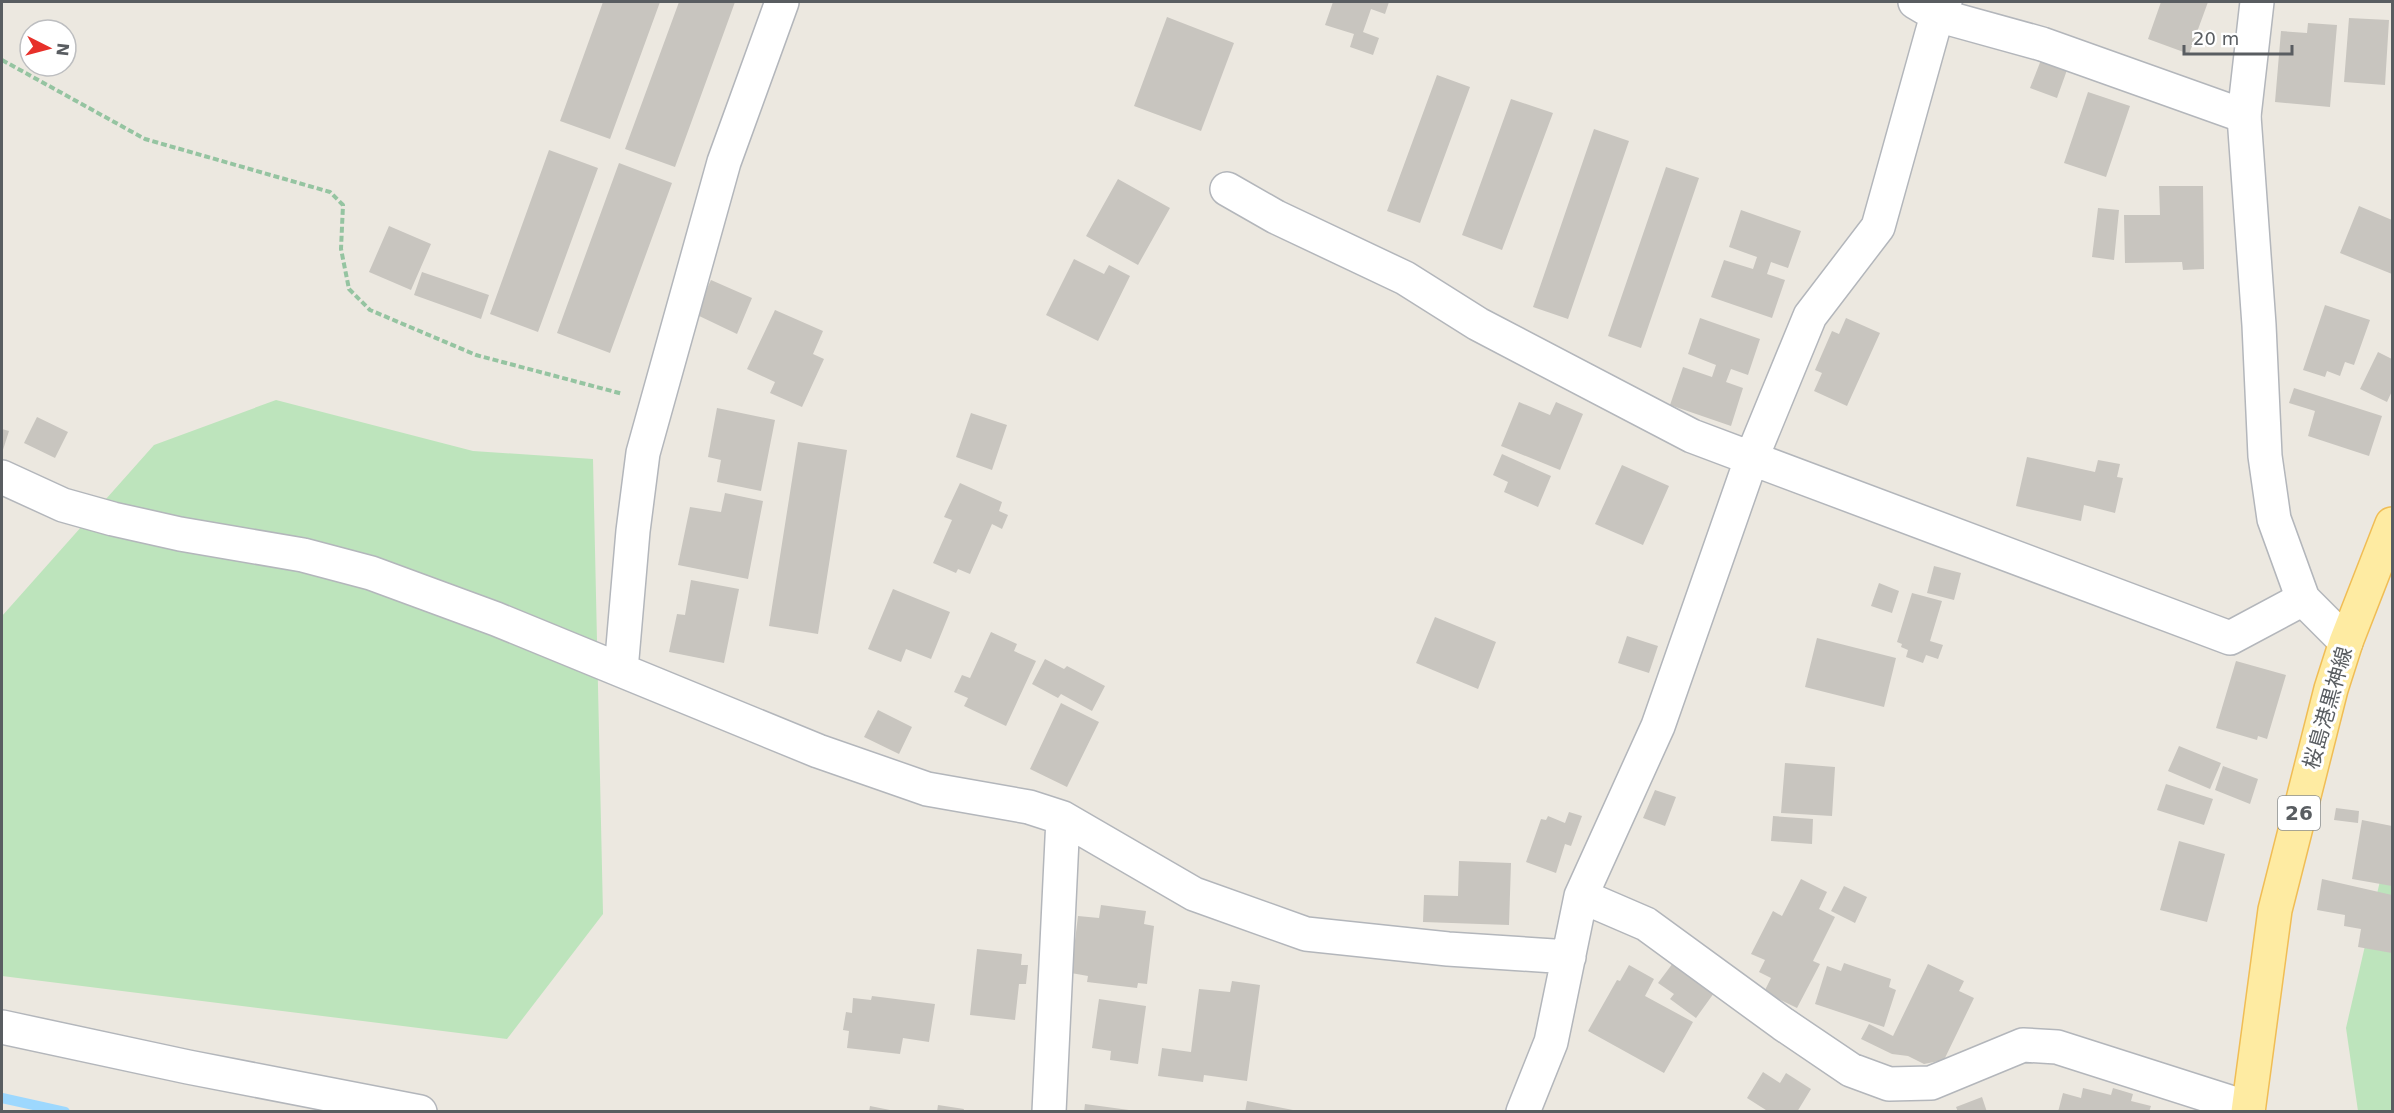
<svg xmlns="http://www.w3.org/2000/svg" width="2394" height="1113" font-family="'DejaVu Sans','Noto Sans JP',sans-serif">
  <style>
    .green { fill: #bde4bc }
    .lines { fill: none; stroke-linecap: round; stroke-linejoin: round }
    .stream { stroke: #9dd8fe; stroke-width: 10 }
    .building { fill: #c8c5bf }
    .minor-casing { stroke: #b3b6bb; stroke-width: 36 }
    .tertiary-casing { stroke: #b3b6bb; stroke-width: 36 }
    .primary-casing { stroke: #f0bd55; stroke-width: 36 }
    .path { stroke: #95c4a1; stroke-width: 4; stroke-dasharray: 6 3; stroke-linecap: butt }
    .minor { stroke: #fff; stroke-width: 33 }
    .tertiary { stroke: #fff; stroke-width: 33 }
    .primary { stroke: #feeba2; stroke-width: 33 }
    .labels { text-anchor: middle; stroke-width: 6; stroke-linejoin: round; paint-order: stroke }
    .shield { fill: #fff; stroke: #8b8e90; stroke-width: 1.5 }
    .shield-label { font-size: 20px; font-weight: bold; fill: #595d61 }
    .street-label { font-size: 21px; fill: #595d61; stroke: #fff }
  </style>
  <rect width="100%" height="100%" fill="#ece8e0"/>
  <path class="green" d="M 276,400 L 473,451 L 593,459 L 603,914 L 507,1039 L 2,976 L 2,616 L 154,445 Z
    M 2392,829 L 2392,1111 L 2358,1111 L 2346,1028 Z"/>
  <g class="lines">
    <path class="stream" d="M 2,1098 L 65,1112"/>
  </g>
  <path class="building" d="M 603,2 L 660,2 L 610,139 L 560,121 Z
    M 679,2 L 735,2 L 675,167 L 625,149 Z
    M 1333,2 L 1389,2 L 1385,14 L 1371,9 L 1363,32 L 1379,38 L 1373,55 L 1350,47 L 1354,34 L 1325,25 Z
    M 2161,2 L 2208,2 L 2189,54 L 2148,39 Z
    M 1167,17 L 1234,43 L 1201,131 L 1134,106 Z
    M 2349,18 L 2389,20 L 2385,85 L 2344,82 Z
    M 2308,23 L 2337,25 L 2330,107 L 2275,102 L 2281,31 L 2307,33 Z
    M 2041,60 L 2067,70 L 2057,98 L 2030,88 Z
    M 1437,75 L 1470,87 L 1420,223 L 1387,211 Z
    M 2088,92 L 2130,106 L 2106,177 L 2064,163 Z
    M 1511,99 L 1553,113 L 1502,250 L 1462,235 Z
    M 1594,129 L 1629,141 L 1568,319 L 1533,307 Z
    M 549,150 L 598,168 L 538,332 L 490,314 Z
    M 619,163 L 672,183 L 610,353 L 557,333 Z
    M 1666,167 L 1699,178 L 1641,348 L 1608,336 Z
    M 1118,179 L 1170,208 L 1138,265 L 1086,236 Z
    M 2159,186 L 2203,186 L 2204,269 L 2183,270 L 2182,262 L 2125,263 L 2124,215 L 2160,215 Z
    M 2359,206 L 2392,220 L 2392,274 L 2340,253 Z
    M 2098,208 L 2119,210 L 2114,260 L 2092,257 Z
    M 1741,210 L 1801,231 L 1788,268 L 1771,262 L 1767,274 L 1785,280 L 1772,318 L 1711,297 L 1724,260 L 1753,269 L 1757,257 L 1729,247 Z
    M 389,226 L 431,244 L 411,290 L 369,272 Z
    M 1074,259 L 1104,274 L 1109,265 L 1130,276 L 1098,341 L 1046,315 Z
    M 422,272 L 489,295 L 481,319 L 414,295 Z
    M 711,280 L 752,298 L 737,334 L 695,314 Z
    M 2325,305 L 2370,320 L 2354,365 L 2345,362 L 2340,376 L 2327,371 L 2325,377 L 2303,370 Z
    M 775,310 L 823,331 L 813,354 L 824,359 L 802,407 L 770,393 L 775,382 L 747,369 Z
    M 1700,318 L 1760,339 L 1748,375 L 1731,369 L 1726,382 L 1743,388 L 1731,426 L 1670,405 L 1683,367 L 1712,377 L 1716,365 L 1688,354 Z
    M 1846,318 L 1880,333 L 1847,406 L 1814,391 L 1822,373 L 1815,370 L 1832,331 L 1839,334 Z
    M 2378,352 L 2392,359 L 2392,391 L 2387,402 L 2360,389 Z
    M 2294,388 L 2382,416 L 2369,456 L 2308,436 L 2315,411 L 2289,403 Z
    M 1519,402 L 1550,415 L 1556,402 L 1583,414 L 1560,470 L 1501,446 Z
    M 717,408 L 775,420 L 761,491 L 717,482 L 721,460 L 708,457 Z
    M 971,413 L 1007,425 L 992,470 L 956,457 Z
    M 37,417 L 68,432 L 55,458 L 24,443 Z
    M 2,429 L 9,431 L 2,453 Z
    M 798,442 L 847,450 L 818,634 L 769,626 Z
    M 1502,454 L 1551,476 L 1538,507 L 1504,492 L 1508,482 L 1493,475 Z
    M 2027,457 L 2095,472 L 2098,460 L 2120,464 L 2117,477 L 2123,478 L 2115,513 L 2084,505 L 2081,521 L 2016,506 Z
    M 1622,465 L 1669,486 L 1643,545 L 1595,524 Z
    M 960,483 L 1002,502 L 999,511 L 1008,515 L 1002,529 L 992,524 L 970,574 L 958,569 L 956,573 L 933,563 L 952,520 L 944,517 Z
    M 725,493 L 763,501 L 748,579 L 678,565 L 690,507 L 721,512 Z
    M 1934,566 L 1961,573 L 1954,600 L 1927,593 Z
    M 691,580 L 739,589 L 724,663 L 669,652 L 677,614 L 685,615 Z
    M 1879,583 L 1899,591 L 1892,613 L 1871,606 Z
    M 893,589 L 950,612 L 931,659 L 906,649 L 901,662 L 868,649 Z
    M 1912,593 L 1942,601 L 1930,641 L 1943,645 L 1938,659 L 1926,655 L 1923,663 L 1906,657 L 1908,650 L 1901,647 L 1902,644 L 1897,642 Z
    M 1435,617 L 1496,642 L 1478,689 L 1416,663 Z
    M 991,632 L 1017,644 L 1014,651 L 1036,661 L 1006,726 L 964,706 L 968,698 L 954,692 L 962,675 L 970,678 Z
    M 1627,636 L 1658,646 L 1649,673 L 1618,663 Z
    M 1817,638 L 1896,658 L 1884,707 L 1805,687 Z
    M 1045,659 L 1064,669 L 1067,666 L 1105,686 L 1092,711 L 1061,694 L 1058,698 L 1032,684 Z
    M 2236,661 L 2286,675 L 2267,739 L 2258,736 L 2257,740 L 2216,728 Z
    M 1061,703 L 1099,722 L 1067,787 L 1030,769 Z
    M 878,710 L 912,727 L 899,754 L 864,737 Z
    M 2179,746 L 2221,763 L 2210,789 L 2168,771 Z
    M 1785,763 L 1835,767 L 1832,816 L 1781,813 Z
    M 2223,766 L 2258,779 L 2250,804 L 2215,790 Z
    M 2166,784 L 2213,799 L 2204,825 L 2157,810 Z
    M 1655,790 L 1676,797 L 1665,826 L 1643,818 Z
    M 2336,808 L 2359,811 L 2358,823 L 2334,820 Z
    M 1569,812 L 1582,816 L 1571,846 L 1565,844 L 1556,873 L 1526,862 L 1541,819 L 1546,820 L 1548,816 L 1565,823 Z
    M 1773,816 L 1813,819 L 1812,844 L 1771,841 Z
    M 2362,820 L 2392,826 L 2392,886 L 2352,879 Z
    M 2179,841 L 2225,854 L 2207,922 L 2160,910 Z
    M 1459,861 L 1511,863 L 1509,925 L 1423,922 L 1424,895 L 1458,896 Z
    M 1801,879 L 1827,892 L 1819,909 L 1835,917 L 1813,961 L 1820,964 L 1797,1008 L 1764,992 L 1771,978 L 1759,972 L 1765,960 L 1751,954 L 1773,911 L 1782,916 Z
    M 2322,879 L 2392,895 L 2392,953 L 2358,947 L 2361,929 L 2344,926 L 2345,915 L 2317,910 Z
    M 1844,886 L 1867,897 L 1855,923 L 1831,911 Z
    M 1101,905 L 1146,911 L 1144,924 L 1154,926 L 1147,984 L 1138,983 L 1137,988 L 1087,982 L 1088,976 L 1071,973 L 1078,916 L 1099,918 Z
    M 977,949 L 1022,954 L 1021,965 L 1028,965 L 1026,984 L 1019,984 L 1015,1020 L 970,1015 Z
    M 1673,963 L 1714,993 L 1696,1018 L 1670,999 L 1674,994 L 1658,983 Z
    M 1844,963 L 1891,979 L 1889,987 L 1896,990 L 1884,1027 L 1815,1004 L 1827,966 L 1841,971 Z
    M 1928,964 L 1964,981 L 1959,991 L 1974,998 L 1944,1060 L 1924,1064 L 1908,1056 L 1892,1054 L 1861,1039 L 1869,1024 L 1893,1036 Z
    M 1629,965 L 1654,979 L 1645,996 L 1693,1022 L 1664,1073 L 1588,1031 L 1617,980 L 1620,981 Z
    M 1232,981 L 1260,985 L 1247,1081 L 1204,1075 L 1203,1082 L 1158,1076 L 1162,1048 L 1191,1052 L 1199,989 L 1230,992 Z
    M 872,996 L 935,1004 L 929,1042 L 903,1038 L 900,1054 L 847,1048 L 849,1031 L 843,1030 L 846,1012 L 852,1013 L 853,998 L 871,1000 Z
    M 1099,999 L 1146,1006 L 1138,1064 L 1110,1060 L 1111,1051 L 1092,1048 Z
    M 1763,1072 L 1780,1083 L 1786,1073 L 1811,1089 L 1797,1112 L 1769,1112 L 1747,1098 Z
    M 2083,1088 L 2111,1095 L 2113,1088 L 2133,1094 L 2131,1101 L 2151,1106 L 2149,1112 L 2058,1112 L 2063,1093 L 2081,1098 Z
    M 1982,1097 L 1987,1112 L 1958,1112 L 1956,1107 Z
    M 1247,1101 L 1293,1110 L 1293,1112 L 1245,1112 Z
    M 1085,1104 L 1129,1110 L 1129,1112 L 1084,1112 Z
    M 938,1105 L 964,1109 L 963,1112 L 937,1112 Z
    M 870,1106 L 890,1110 L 890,1112 L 869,1112 Z"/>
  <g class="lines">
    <g class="minor-casing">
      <path id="minor" d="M 1915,2 L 1937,15 L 2042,44 L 2244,116
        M 1227,189 L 1276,217 L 1405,278 L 1478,324 L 1692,436 L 2230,638 L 2303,599
        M 2,477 L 63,505 L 113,519 L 180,534 L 303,555 L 371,573 L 496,619 L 818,751 L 927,789 L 1029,807 L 1063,818 L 1194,894 L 1306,934 L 1448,949 L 1569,957
        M 621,670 L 633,531 L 643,453 L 724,162 L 782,2
        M 1581,896 L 1646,924 L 1783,1024 L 1851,1070 L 1889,1084 L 1931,1083 L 2023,1045 L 2057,1047 L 2248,1108
        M 2,1027 L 188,1067 L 420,1112
        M 1049,1112 L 1063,818
        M 1523,1112 L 1551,1042 L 1581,896 L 1658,726 L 1752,457 L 1810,316 L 1878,227 L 1937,15 L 1945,2"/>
    </g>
    <g class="tertiary-casing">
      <path id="tertiary" d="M 2257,2 L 2244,116 L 2259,325 L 2265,456 L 2274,519 L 2303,599 L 2346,642"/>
    </g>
    <g class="primary-casing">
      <path id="primary" d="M 2248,1112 L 2275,910 L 2331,689 L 2346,642 L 2392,524"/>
    </g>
    <path class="path" d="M 2,60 L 145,139 L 330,192 L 343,205 L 341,249 L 349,289 L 370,310 L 476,355 L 623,394"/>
    <use href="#minor" class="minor"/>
    <use href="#tertiary" class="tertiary"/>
    <use href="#primary" class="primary"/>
  </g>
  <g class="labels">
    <rect class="shield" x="2278" y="796" width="42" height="34" rx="4.5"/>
    <g class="shield-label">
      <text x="2299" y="820">26</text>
    </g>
    <g class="street-label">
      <text transform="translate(2328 708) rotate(-74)" y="7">桜島港黒神線</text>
    </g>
  </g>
  <rect width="2394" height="1113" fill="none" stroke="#595d61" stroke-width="6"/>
  <g transform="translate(48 48) rotate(96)"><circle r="28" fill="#ffffff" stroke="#bdbec0" stroke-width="1.5"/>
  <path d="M0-4.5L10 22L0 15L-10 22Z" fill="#e7302a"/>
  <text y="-9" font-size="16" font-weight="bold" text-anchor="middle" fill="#595d61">N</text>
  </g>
  <path d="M2184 45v9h108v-9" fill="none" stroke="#595d61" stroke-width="3"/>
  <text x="2193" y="45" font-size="18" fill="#595d61" stroke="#ffffff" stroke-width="4.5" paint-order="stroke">20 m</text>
</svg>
